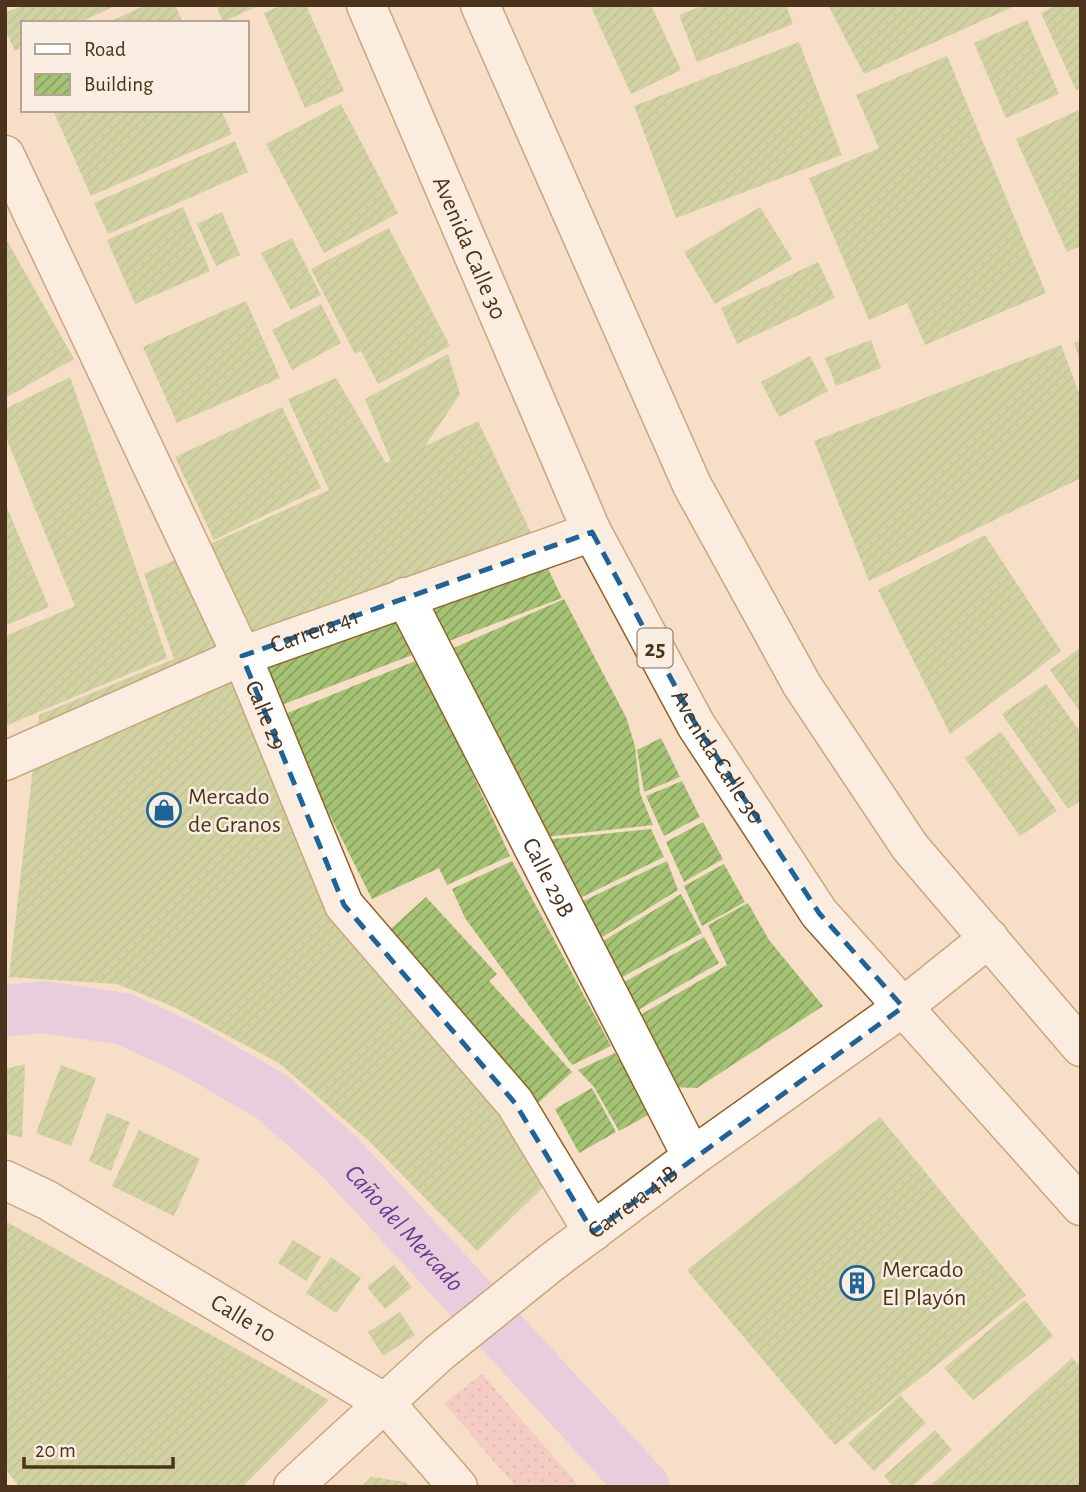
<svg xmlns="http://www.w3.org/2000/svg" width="1086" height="1492" font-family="'Alegreya Sans',sans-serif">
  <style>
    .grass { fill: url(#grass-dots) }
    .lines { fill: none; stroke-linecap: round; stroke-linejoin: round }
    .canal { stroke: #d7bbf8; stroke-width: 52 }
    .building { fill: url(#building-hatch) }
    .minor-casing { stroke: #946024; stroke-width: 41 }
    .highway-casing { stroke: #946024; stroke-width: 41 }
    .minor { stroke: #fff; stroke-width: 38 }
    .highway { stroke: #fff; stroke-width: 38 }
    .marked { fill: none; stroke: #1f6499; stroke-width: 5; stroke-dasharray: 14 9; stroke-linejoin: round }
    .labels { text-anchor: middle; stroke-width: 5; stroke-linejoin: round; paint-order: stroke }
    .shield { fill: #faeee2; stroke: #806c57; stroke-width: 2 }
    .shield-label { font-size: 23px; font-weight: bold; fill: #4c341c }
    .street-label { font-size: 24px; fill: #4c341c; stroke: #faeee2 }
    .poi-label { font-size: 24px; fill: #4c341c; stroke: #faeee2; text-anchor: start }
    .water-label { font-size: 26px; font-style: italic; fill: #693b92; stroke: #faeee2 }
  </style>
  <defs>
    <pattern id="grass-dots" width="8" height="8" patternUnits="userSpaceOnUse" patternTransform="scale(1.75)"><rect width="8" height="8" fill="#f3b6c2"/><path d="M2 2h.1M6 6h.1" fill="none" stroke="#c7959d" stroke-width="1.8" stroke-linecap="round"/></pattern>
    <pattern id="building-hatch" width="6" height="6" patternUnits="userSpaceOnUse" patternTransform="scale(1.75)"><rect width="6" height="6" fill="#a5c374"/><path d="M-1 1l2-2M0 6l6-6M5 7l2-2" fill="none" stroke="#899f5e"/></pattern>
  </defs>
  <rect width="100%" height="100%" fill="#f6dec7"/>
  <path class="grass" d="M 482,1374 L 580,1487 L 516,1487 L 444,1403 Z"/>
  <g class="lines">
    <path class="canal" id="s1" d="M 5,1011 L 44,1007 L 124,1019 L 191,1050 L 272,1097 L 340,1157 L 644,1487"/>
  </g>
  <path class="building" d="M 23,5 L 117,5 L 78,23 L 23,23 L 23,47 L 15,51 L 5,29 L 5,13 Z
    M 146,5 L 175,5 L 183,23 L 107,23 Z
    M 216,5 L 260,5 L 223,22 Z
    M 282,5 L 306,5 L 344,91 L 305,108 L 264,13 Z
    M 590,5 L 651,5 L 681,70 L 631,94 Z
    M 704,5 L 786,5 L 793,24 L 697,62 L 679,15 Z
    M 828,5 L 1017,5 L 864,74 Z
    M 1056,5 L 1081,5 L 1081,89 L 1076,90 L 1041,13 Z
    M 1027,20 L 1059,94 L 1006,118 L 974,43 Z
    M 799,42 L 842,155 L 676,218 L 634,106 Z
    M 947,56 L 1046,293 L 925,345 L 907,303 L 869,320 L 809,178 L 879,148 L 856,95 Z
    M 341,104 L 398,213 L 324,253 L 266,144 Z
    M 1081,109 L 1081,246 L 1067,252 L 1016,139 Z
    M 53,110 L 221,110 L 232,134 L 91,196 Z
    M 235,141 L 248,172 L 108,234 L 94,203 Z
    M 183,207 L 210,271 L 135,304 L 107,240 Z
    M 760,207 L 792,259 L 715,304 L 684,252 Z
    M 222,212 L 240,255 L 216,266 L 197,224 Z
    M 389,228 L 450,346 L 378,384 L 361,351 L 355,354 L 311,269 Z
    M 5,237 L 74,359 L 5,398 Z
    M 292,238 L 321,295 L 291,310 L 261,253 Z
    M 818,262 L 835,298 L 737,344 L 721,308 Z
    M 246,301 L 280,378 L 177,423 L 143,347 Z
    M 321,304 L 341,343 L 292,370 L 272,330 Z
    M 871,340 L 881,368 L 836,386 L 825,358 Z
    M 1081,341 L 1081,360 L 1080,360 L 1074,343 Z
    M 1061,345 L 1081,398 L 1081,478 L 869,581 L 814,441 Z
    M 448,354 L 460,394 L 425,446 L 478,421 L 562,598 L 258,714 L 339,904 L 552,1179 L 477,1251 L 368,1140 L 279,1063 L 174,1007 L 117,984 L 9,977 L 39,715 L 174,659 L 144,574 L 329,490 L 288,399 L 336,378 L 386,463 L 391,461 L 365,399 Z
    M 810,356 L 828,391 L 779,417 L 761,382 Z
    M 70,377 L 167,658 L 5,726 L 5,636 L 75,606 L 5,435 L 5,409 Z
    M 282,407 L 321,488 L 214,540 L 175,457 Z
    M 5,503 L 49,607 L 5,626 Z
    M 985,535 L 1061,651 L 950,734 L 878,590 Z
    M 564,599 L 626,717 L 635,746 L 640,793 L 653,825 L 545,837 L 449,650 Z
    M 1081,647 L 1081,713 L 1050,670 Z
    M 420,659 L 510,856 L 447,885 L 439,868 L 372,899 L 280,716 Z
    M 1046,684 L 1081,733 L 1081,800 L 1068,809 L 1002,714 Z
    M 1001,732 L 1057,811 L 1020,836 L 965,758 Z
    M 661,738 L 680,777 L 644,792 L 637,750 Z
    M 682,781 L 700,817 L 664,836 L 646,796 Z
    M 703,822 L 723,859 L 684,882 L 666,842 Z
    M 651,829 L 664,857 L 576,900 L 545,840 Z
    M 512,861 L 611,1046 L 572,1065 L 465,918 L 452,889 Z
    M 667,861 L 678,890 L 596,941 L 579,903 Z
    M 724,864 L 745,902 L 702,926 L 684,886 Z
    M 681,894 L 702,933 L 617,980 L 598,944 Z
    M 426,897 L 497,974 L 489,981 L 572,1072 L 538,1103 L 384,935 Z
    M 748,903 L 769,940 L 823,1006 L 697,1088 L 670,1087 L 635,1018 L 727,965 L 708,925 Z
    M 704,937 L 719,963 L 633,1013 L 619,985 Z
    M 615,1053 L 652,1113 L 619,1131 L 594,1087 L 578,1070 Z
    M 25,1064 L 22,1138 L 5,1133 L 5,1069 Z
    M 61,1065 L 96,1078 L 71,1146 L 36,1133 Z
    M 592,1088 L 616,1132 L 579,1153 L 555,1109 Z
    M 107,1113 L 130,1122 L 111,1171 L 89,1161 Z
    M 880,1117 L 1026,1295 L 835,1445 L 687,1270 Z
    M 139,1130 L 200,1159 L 174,1216 L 112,1186 Z
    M 5,1221 L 329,1400 L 242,1487 L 20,1487 L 5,1469 Z
    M 293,1240 L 321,1257 L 306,1281 L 278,1263 Z
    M 331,1257 L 361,1278 L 336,1313 L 306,1293 Z
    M 394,1265 L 412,1287 L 385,1309 L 367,1287 Z
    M 1025,1300 L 1053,1336 L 973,1400 L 944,1368 Z
    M 400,1312 L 415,1335 L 383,1356 L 368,1332 Z
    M 1072,1358 L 1081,1367 L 1081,1487 L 929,1487 Z
    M 900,1395 L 926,1423 L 874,1471 L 848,1443 Z
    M 935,1430 L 952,1450 L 912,1487 L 894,1487 L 884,1476 Z
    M 371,1477 L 405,1482 L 410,1487 L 361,1487 Z"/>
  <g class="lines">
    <g class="minor-casing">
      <g id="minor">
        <path id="s2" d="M 5,155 L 242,656 L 344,905 L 515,1103 L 593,1232"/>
        <path id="s3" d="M 405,597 L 692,1157"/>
        <path id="s4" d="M 5,761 L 242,656 L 592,532"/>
        <path id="s5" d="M 5,1180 L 47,1200 L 385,1403 L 458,1487"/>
        <path id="s6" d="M 293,1487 L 439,1353 L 552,1262 L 692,1157 L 903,1007 L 989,938"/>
      </g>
    </g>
    <g class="highway-casing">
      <g id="highway">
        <path id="s7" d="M 366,5 L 592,532 L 696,725 L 819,913 L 1081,1206"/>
        <path d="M 480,5 L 692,485 L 802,685 L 910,847 L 1081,1047"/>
      </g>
    </g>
    <use href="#minor" class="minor"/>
    <use href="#highway" class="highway"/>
  </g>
  <path d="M0 0H1086V1492H0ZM 592,532 L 696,725 L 819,913 L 903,1007 L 593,1232 L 515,1103 L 344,905 L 242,656 Z" fill="#f6dec7" fill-opacity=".55" fill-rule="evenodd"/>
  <path class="marked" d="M 592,532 L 696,725 L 819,913 L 903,1007 L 593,1232 L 515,1103 L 344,905 L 242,656 Z"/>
  <defs>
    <g id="shop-ring" transform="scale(1.75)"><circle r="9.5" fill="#faeee2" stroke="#1f6499" stroke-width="1.5"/><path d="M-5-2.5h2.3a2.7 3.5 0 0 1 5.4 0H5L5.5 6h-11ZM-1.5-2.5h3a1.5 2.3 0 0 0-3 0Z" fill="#1f6499"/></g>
    <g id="building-ring" transform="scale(1.75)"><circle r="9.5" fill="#faeee2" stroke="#1f6499" stroke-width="1.5"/><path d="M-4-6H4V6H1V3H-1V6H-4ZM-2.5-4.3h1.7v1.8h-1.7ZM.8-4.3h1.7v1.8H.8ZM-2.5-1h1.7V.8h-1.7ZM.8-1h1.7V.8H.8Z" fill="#1f6499"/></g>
  </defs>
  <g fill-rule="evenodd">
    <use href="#shop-ring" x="164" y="810"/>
    <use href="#building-ring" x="857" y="1283"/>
  </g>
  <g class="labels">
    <rect class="shield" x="637.5" y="628.5" width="35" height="39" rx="5"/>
    <g class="shield-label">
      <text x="655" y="656">25</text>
    </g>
    <g class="street-label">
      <text dy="8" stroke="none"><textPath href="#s7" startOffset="264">Avenida Calle 30</textPath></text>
      <text dy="8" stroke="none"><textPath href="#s4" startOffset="336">Carrera 41</textPath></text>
      <text dy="8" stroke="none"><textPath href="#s2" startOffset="618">Calle 29</textPath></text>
      <text dy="8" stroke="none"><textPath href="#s7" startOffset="831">Avenida Calle 30</textPath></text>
      <text dy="8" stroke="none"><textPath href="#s3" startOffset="315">Calle 29B</textPath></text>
      <text dy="8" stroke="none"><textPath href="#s6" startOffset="444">Carrera 41B</textPath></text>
      <text dy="8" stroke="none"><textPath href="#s5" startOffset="276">Calle 10</textPath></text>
    </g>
    <g class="poi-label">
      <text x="188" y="804">Mercado<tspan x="188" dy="28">de Granos</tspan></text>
      <text x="882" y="1277">Mercado<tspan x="882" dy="28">El Playón</tspan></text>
    </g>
    <g class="water-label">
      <text dy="9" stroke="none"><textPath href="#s1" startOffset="474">Caño del Mercado</textPath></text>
    </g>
  </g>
  <rect width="1086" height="1492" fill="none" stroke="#4c341c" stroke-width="14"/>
  <rect x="21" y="21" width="228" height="91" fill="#faeee2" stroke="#b4a493" stroke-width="2"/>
  <rect x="35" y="44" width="35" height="10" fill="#ffffff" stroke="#b4a493" stroke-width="2"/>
  <text x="84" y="56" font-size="21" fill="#4c341c">Road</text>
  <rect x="35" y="74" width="35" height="21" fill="url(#building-hatch)" stroke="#b4a493" stroke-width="2"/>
  <text x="84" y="91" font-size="21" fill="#4c341c">Building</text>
  <path d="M24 1457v10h149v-10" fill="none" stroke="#4c341c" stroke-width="3.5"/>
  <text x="35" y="1457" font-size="21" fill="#4c341c" stroke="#faeee2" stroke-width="5" paint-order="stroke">20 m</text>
</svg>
